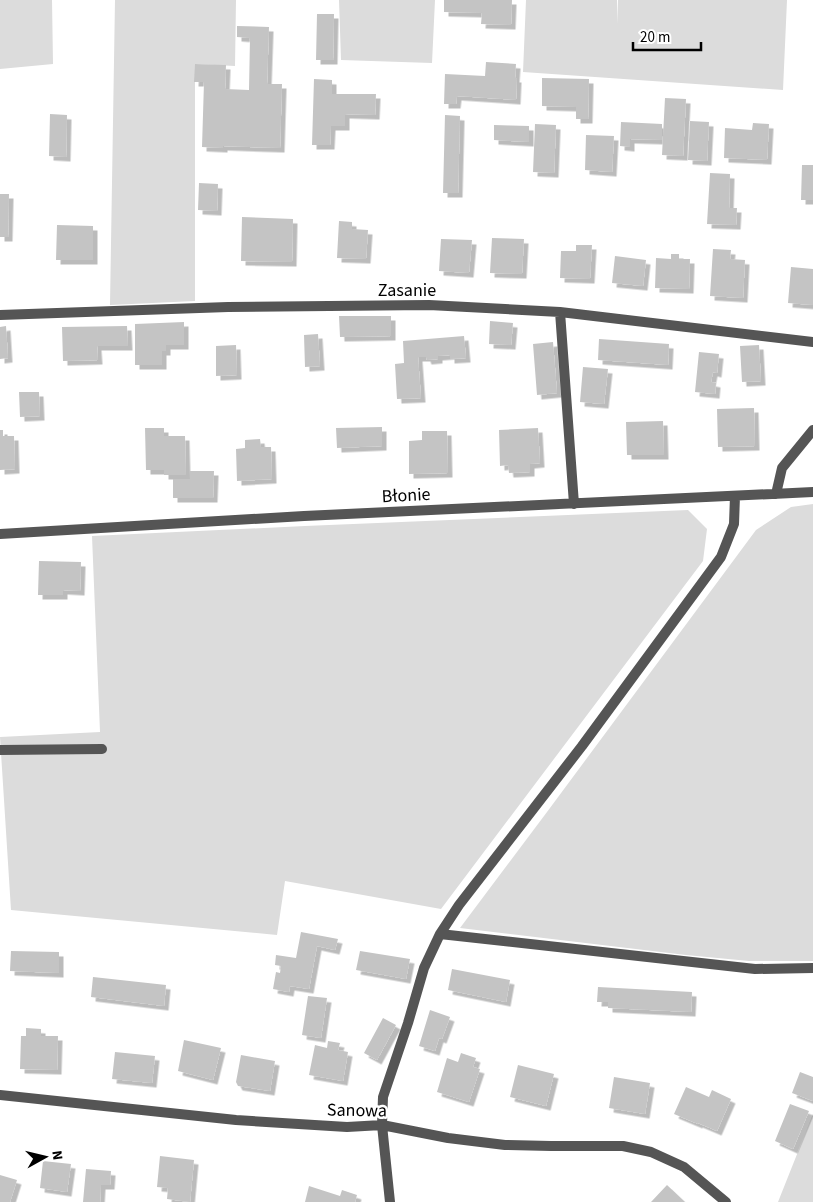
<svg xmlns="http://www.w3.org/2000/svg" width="813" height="1202" font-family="'Source Sans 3',sans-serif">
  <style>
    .green { fill: #dcdcdc }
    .building { fill: #c4c4c4; filter: url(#shadow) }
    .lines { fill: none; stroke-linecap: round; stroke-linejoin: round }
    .minor { stroke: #555; stroke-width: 10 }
    .labels { text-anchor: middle; stroke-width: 5; stroke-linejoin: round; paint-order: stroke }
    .street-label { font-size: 18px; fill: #000; stroke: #fff }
  </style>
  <defs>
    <filter id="shadow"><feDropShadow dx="4.5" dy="4.5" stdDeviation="0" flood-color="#0004"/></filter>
  </defs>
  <rect width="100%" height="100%" fill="#fff"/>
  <path class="green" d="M 0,0 L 52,0 L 53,64 L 0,69 Z
    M 115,0 L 236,0 L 235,66 L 195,64 L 195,301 L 110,305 Z
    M 339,0 L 435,0 L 432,63 L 341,60 Z
    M 526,0 L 617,0 L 617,24 L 618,0 L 787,0 L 783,90 L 523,72 Z
    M 813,504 L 813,961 L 749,961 L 686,955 L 460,928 L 547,812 L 756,530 L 791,507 Z
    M 688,510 L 707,529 L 703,561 L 441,909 L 285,881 L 277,935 L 11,910 L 0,737 L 100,732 L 92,536 L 305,526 Z
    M 813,1114 L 813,1202 L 778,1202 Z"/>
  <path class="building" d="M 444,0 L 512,0 L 511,25 L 481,24 L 482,13 L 444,12 Z
    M 317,14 L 334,14 L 333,60 L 316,60 Z
    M 237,26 L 269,27 L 267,84 L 282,84 L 280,148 L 223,146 L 223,148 L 202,147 L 204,82 L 194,82 L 195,64 L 226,65 L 225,89 L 249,90 L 250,38 L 237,37 Z
    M 486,62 L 516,64 L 515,78 L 517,78 L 516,100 L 457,96 L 456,104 L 444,104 L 445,74 L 485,76 Z
    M 542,78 L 589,79 L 588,119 L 576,119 L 576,107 L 542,106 Z
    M 314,79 L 332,80 L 332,94 L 376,94 L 375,115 L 345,114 L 345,126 L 331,126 L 330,145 L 312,145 Z
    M 665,98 L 686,99 L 683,156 L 662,155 Z
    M 50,114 L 67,115 L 66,157 L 49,156 Z
    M 445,115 L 460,116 L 458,193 L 443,193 Z
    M 690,121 L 709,122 L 707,161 L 688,160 Z
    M 621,122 L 662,124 L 662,140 L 630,139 L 630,147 L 620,146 Z
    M 753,123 L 769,124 L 767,160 L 724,158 L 725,128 L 752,130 Z
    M 535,124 L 556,125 L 554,173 L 533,172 Z
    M 494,125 L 529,126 L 529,142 L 494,140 Z
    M 586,135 L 614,136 L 612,172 L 585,170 Z
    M 802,165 L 813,165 L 813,200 L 801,200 Z
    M 710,173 L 730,174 L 729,208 L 737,208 L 736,225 L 707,224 Z
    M 199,183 L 218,184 L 217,211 L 198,210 Z
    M 0,194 L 9,194 L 8,237 L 0,237 Z
    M 242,217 L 293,219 L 292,262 L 241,261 Z
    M 339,221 L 352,222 L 352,229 L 368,230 L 366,259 L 337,258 Z
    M 57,225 L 93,226 L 93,260 L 56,260 Z
    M 492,238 L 524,239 L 522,274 L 490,273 Z
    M 441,239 L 472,240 L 469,273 L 439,271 Z
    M 576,245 L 592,245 L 590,279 L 560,278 L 561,251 L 576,251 Z
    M 713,249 L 731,250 L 730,259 L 745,260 L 743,298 L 710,296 Z
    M 671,254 L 679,254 L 679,259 L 690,259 L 689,289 L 655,288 L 656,258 L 671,259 Z
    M 615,256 L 646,260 L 643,286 L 612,283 Z
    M 791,267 L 813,269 L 813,305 L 788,303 Z
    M 339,316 L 391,316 L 391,336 L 340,337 Z
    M 490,321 L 513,323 L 511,345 L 489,344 Z
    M 184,322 L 184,345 L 166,345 L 166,351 L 162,351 L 162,365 L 135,365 L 135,324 Z
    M 6,326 L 8,358 L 0,359 L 0,327 Z
    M 127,326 L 128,346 L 97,346 L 98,360 L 63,361 L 62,327 Z
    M 318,334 L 320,366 L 305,367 L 304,335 Z
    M 464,336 L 466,358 L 450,359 L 450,355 L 438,356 L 438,359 L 427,360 L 426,357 L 418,357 L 421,398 L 397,399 L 395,364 L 404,363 L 403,341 Z
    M 599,339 L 669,344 L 668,365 L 598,360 Z
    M 553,342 L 557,393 L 537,395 L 533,344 Z
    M 236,345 L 237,375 L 216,376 L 216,346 Z
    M 759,345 L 761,381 L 742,382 L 740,346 Z
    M 699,352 L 719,354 L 717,373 L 713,372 L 711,382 L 716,383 L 715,394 L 695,392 Z
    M 583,367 L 608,369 L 604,404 L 580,402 Z
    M 19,392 L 39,392 L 40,416 L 20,417 Z
    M 754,408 L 755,446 L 718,447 L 717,409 Z
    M 663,421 L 664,455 L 627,455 L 626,422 Z
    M 382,427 L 382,446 L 337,448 L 336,428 Z
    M 145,428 L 164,428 L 164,436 L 185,436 L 186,475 L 164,475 L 164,470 L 146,470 Z
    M 538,428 L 540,463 L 530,464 L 530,472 L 509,473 L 508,465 L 500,466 L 499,430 Z
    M 0,430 L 3,430 L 3,436 L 14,436 L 15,469 L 0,470 Z
    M 422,431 L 447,431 L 448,473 L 409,474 L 409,441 L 422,440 Z
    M 260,439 L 261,447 L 271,447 L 272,479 L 237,481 L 236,449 L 245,448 L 245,440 Z
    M 190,471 L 214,471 L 213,498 L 173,498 L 173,479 L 190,479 Z
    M 39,561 L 81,562 L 80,591 L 63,590 L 63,595 L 38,595 Z
    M 301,932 L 338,939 L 335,950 L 317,946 L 309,989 L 290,986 L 289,992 L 273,989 L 276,972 L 280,973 L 281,966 L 275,965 L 276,955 L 296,958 Z
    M 11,951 L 59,952 L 59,973 L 10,971 Z
    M 360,951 L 410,959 L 406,979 L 356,970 Z
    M 452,969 L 510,980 L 506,1002 L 448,990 Z
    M 93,977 L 166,985 L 164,1006 L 91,997 Z
    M 598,987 L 692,992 L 691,1012 L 608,1008 L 608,1002 L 597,1002 Z
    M 308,996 L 327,998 L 321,1038 L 302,1035 Z
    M 430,1010 L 450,1017 L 442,1039 L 439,1038 L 435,1051 L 419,1046 Z
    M 383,1018 L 396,1025 L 377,1060 L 364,1053 Z
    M 26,1028 L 41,1029 L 41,1036 L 58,1036 L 57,1070 L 20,1069 L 21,1036 L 26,1036 Z
    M 184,1040 L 221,1048 L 213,1080 L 178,1071 Z
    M 328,1041 L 340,1043 L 338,1050 L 348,1052 L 343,1081 L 309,1075 L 315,1045 L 327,1048 Z
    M 115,1052 L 155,1056 L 152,1083 L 112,1079 Z
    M 461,1053 L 476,1058 L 473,1067 L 480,1069 L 469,1102 L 437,1092 L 447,1058 L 458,1062 Z
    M 241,1055 L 275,1061 L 270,1091 L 238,1086 L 236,1082 Z
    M 518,1065 L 554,1074 L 546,1106 L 510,1097 Z
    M 800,1072 L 813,1077 L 813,1101 L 792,1093 Z
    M 614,1077 L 650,1083 L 645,1114 L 609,1108 Z
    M 686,1087 L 709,1097 L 712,1090 L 731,1099 L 717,1131 L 698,1123 L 698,1124 L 674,1114 Z
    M 790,1104 L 809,1111 L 793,1149 L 775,1141 Z
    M 160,1156 L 194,1160 L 190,1202 L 167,1199 L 168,1188 L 157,1187 Z
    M 43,1161 L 71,1164 L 67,1192 L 40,1188 Z
    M 86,1169 L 111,1171 L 110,1185 L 101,1185 L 100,1202 L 83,1202 Z
    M 0,1175 L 17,1180 L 10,1202 L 0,1202 Z
    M 667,1185 L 685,1202 L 651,1202 Z
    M 309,1186 L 340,1196 L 342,1190 L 357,1195 L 355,1202 L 305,1202 Z"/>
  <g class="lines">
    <path class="minor" d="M 560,312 L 574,504
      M 0,315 L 228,307 L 429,305 L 560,312 L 813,342
      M 776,494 L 782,468 L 813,430
      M 0,534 L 304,516 L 813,492
      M 0,750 L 102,749
      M 440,934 L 755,969 L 813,968
      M 0,1095 L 236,1120 L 347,1127 L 382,1125 L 448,1138 L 505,1145 L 551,1146 L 623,1146 L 651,1152 L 684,1167 L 726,1202
      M 390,1202 L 382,1125 L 383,1097 L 408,1023 L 424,968 L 440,934 L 459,905 L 582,746 L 721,557 L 734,524 L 735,496"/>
  </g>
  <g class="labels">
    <g class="street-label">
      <text x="407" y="296">Zasanie</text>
      <text transform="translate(406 495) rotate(-3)" y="6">Błonie</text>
      <text transform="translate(357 1110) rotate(1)" y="6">Sanowa</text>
    </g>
  </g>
  <g transform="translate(45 1157) rotate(82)" stroke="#ffffff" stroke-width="4" paint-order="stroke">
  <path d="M0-4L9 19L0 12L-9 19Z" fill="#000000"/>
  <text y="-8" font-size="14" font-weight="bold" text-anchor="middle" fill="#000000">N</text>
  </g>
  <path d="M633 42v8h68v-8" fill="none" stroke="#000000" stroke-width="2.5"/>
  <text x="640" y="42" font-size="15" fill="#000000" stroke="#ffffff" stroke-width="4" paint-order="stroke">20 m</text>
</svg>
